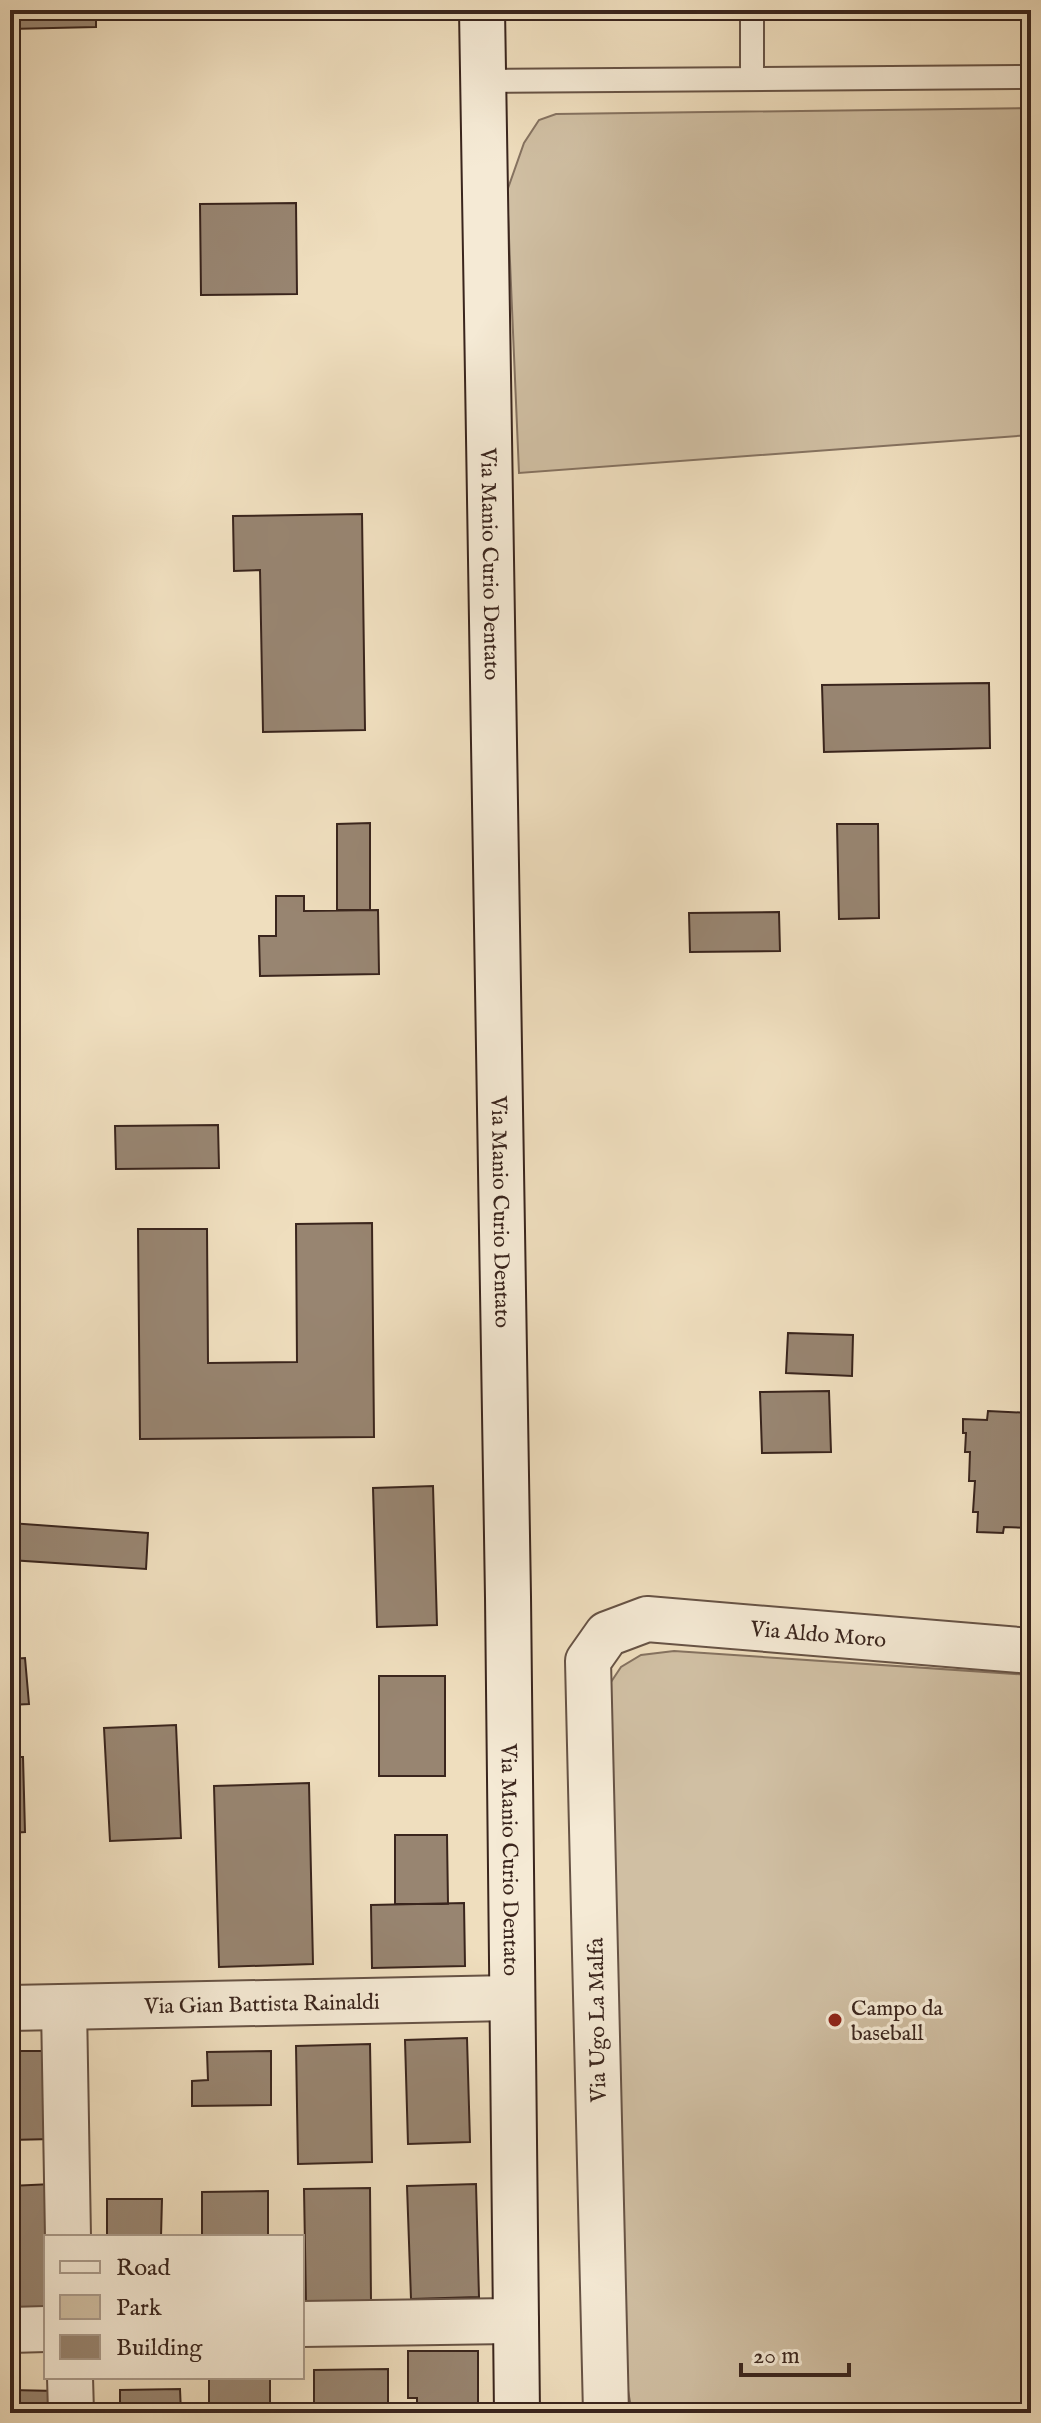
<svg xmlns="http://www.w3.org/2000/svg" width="1041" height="2423" font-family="'IM FELL English',serif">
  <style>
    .green { fill: #d0bfa3; stroke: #857260; stroke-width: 2 }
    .building { fill: #988571; stroke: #3a251d; stroke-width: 2 }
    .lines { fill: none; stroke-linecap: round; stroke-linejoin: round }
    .service-casing { stroke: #675345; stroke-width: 26 }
    .minor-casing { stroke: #675345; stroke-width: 48 }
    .secondary-casing { stroke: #3a251d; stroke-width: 48 }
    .service { stroke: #f5ead5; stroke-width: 22 }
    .minor { stroke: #f5ead5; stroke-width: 44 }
    .secondary { stroke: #f5ead5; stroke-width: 44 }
    .poi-dot { fill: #8f2418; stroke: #f5ead5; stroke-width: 3 }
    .labels { text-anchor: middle; stroke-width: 7; stroke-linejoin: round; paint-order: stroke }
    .street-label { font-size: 22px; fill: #3a251d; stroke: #f5ead5 }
    .poi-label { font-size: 22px; fill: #3a251d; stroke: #f5ead5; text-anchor: start }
  </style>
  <rect width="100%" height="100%" fill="#efdebe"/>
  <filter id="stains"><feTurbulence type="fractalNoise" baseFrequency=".0025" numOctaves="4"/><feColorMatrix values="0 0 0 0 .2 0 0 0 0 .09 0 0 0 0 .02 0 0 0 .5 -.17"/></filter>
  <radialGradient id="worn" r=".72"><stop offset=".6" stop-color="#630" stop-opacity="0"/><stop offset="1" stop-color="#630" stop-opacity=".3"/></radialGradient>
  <path class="green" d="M 1031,108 L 1031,435 L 519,473 L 507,191 L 524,143 L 539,120 L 556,114 Z
    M 674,1651 L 1031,1675 L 1031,2413 L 632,2413 L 627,2385 L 610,1752 L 611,1682 L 621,1667 L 641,1655 Z"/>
  <path class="building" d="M 10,10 L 96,10 L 96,27 L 10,29 Z
    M 296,203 L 297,294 L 201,295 L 200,204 Z
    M 362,514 L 365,730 L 263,732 L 260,570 L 234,571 L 233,516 Z
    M 989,683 L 990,748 L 824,752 L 822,685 Z
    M 370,823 L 370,910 L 337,910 L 337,824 Z
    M 837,824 L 878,824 L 879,918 L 839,919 Z
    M 276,896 L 304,896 L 304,911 L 378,910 L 379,974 L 260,976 L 259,936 L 276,936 Z
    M 779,912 L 780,951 L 690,952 L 689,913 Z
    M 218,1125 L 219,1168 L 116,1169 L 115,1126 Z
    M 372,1223 L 374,1437 L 140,1439 L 138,1229 L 207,1229 L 208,1363 L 297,1362 L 296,1224 Z
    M 788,1333 L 853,1335 L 852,1376 L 786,1373 Z
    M 829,1391 L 831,1452 L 762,1453 L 760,1392 Z
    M 988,1411 L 1031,1413 L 1031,1528 L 1004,1527 L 1003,1533 L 977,1532 L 978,1512 L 973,1512 L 975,1481 L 969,1481 L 970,1452 L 965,1452 L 966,1433 L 963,1433 L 963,1419 L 987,1420 Z
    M 433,1486 L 437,1625 L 377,1627 L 373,1488 Z
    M 10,1523 L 148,1533 L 146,1569 L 10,1560 Z
    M 25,1658 L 29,1704 L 10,1705 L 10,1659 Z
    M 379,1676 L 445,1676 L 445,1776 L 379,1776 Z
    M 176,1725 L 181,1838 L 110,1841 L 104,1728 Z
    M 10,1757 L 23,1757 L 25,1832 L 10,1833 Z
    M 309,1783 L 313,1964 L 219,1967 L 214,1786 Z
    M 395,1835 L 447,1835 L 448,1904 L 395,1904 Z
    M 464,1903 L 465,1966 L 372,1968 L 371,1905 Z
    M 467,2038 L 470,2142 L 408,2144 L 405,2040 Z
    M 370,2044 L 372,2162 L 298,2164 L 296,2046 Z
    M 10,2051 L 51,2051 L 52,2139 L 10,2140 Z
    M 271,2051 L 271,2105 L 192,2106 L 192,2081 L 208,2080 L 207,2052 Z
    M 52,2184 L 46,2237 L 46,2308 L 10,2308 L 10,2186 Z
    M 476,2184 L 479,2297 L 411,2299 L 407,2186 Z
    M 370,2188 L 371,2303 L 306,2303 L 304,2189 Z
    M 268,2191 L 268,2237 L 202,2237 L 202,2192 Z
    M 107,2199 L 162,2199 L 161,2237 L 107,2237 Z
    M 408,2351 L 478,2351 L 478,2409 L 488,2409 L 488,2413 L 417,2413 L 417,2398 L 408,2398 Z
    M 388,2369 L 388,2413 L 314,2413 L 314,2370 Z
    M 209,2377 L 270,2377 L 270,2413 L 209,2413 Z
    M 180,2389 L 181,2413 L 120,2413 L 120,2390 Z
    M 10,2390 L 57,2391 L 57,2413 L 10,2413 Z"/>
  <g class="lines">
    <g class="service-casing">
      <path id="service" d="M 752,10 L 752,79
        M 483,81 L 1031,77"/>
    </g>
    <g class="minor-casing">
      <g id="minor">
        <path d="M 64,2007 L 68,2237"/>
        <path id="s1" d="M 10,2008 L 512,1998"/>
        <path d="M 302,2324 L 516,2321"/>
        <path d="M 10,2330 L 46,2329"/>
        <path d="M 70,2377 L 71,2413"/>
        <path id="s2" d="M 606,2413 L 588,1661 L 607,1634 L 647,1619 L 1031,1651"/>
      </g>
    </g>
    <g class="secondary-casing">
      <g id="secondary">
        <path id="s3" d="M 482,10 L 508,1597 L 517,2413"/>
      </g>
    </g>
    <use href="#service" class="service"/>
    <use href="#minor" class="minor"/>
    <use href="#secondary" class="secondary"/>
  </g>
  <circle class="poi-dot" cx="835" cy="2020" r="8"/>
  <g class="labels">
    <g class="street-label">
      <text dy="8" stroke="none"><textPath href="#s3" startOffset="554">Via Manio Curio Dentato</textPath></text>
      <text dy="8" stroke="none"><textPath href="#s3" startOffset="1202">Via Manio Curio Dentato</textPath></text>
      <text dy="8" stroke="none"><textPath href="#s2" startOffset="1000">Via Aldo Moro</textPath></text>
      <text dy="8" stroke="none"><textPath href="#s3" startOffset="1850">Via Manio Curio Dentato</textPath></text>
      <text dy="8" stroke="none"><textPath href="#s1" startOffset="252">Via Gian Battista Rainaldi</textPath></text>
      <text transform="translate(596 2020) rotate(-91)" y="8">Via Ugo La Malfa</text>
    </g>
    <g class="poi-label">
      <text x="851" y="2015">Campo da<tspan x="851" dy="25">baseball</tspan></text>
    </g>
  </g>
  <rect width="1041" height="2423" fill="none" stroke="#efdebe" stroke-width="40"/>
  <rect x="12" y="12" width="1017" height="2399" fill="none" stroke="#3a251d" stroke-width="4"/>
  <rect x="20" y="20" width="1001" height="2383" fill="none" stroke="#3a251d" stroke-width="2"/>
  <rect x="44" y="2235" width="260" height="144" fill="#f5ead5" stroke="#aa9b8b" stroke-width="2"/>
  <rect x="60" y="2261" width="40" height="12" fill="#f5ead5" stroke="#aa9b8b" stroke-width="2"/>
  <text x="116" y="2275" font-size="24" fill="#3a251d">Road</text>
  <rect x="60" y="2295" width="40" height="24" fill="#d0bfa3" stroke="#aa9b8b" stroke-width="2"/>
  <text x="116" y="2315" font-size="24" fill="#3a251d">Park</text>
  <rect x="60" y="2335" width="40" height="24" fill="#988571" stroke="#aa9b8b" stroke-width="2"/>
  <text x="116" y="2355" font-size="24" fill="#3a251d">Building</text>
  <path d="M741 2363v12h108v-12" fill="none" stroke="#3a251d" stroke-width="4"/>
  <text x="753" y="2363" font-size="24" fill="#3a251d" stroke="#f5ead5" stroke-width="6" paint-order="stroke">20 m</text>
  <rect width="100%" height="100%" filter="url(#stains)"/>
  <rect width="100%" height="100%" fill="url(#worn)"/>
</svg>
